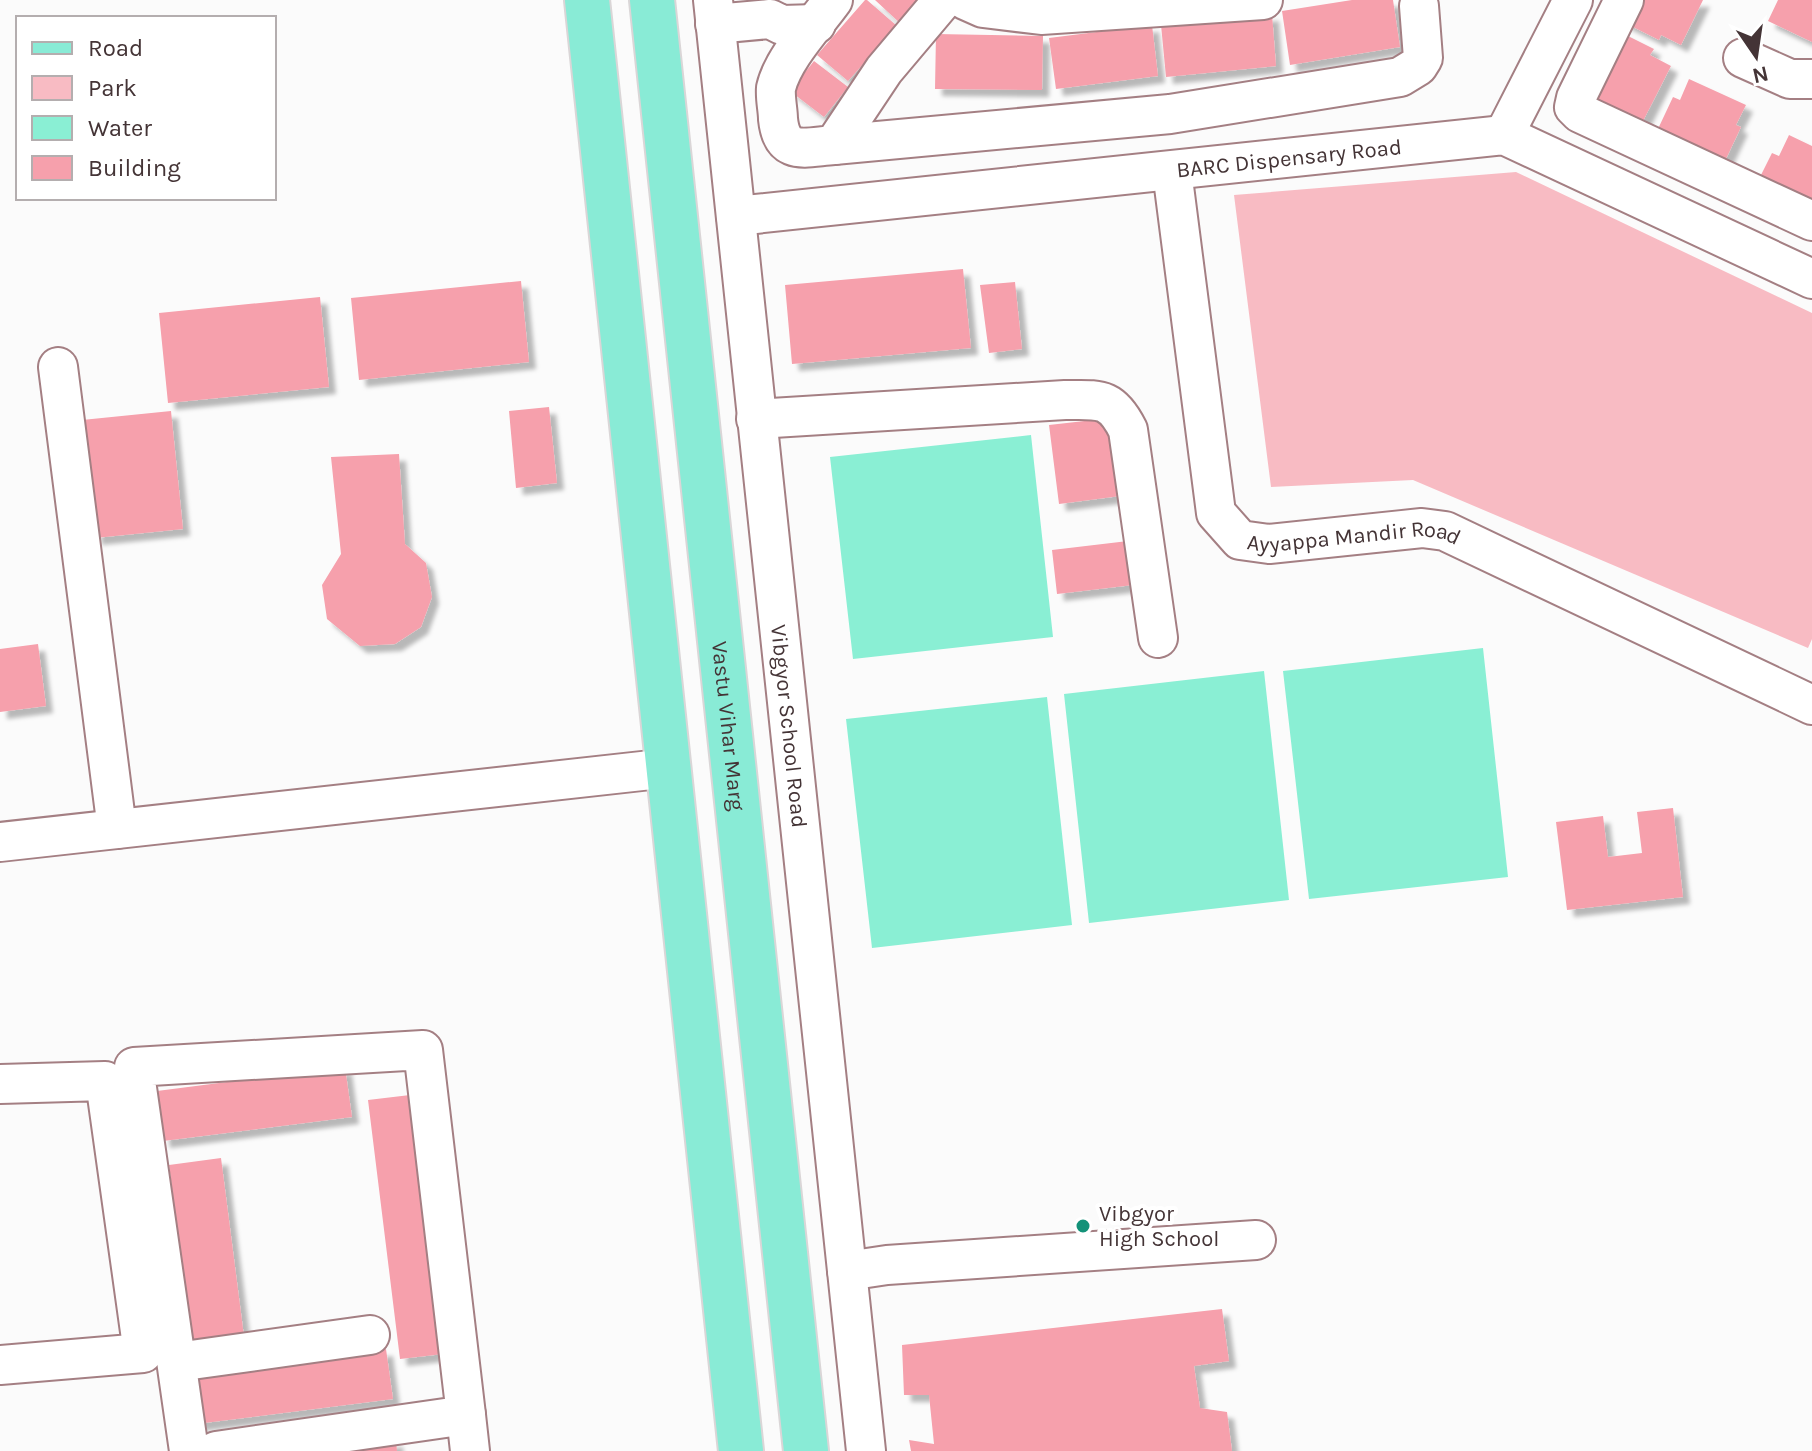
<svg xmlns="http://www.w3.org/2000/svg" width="1812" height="1451" font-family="Karla,sans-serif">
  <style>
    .park { fill: #f8bbc3 }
    .water { fill: #8aefd4 }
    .building { fill: #f6a0ac; filter: url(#shadow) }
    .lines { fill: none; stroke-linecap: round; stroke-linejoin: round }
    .minor-casing { stroke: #a47f83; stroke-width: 42 }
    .major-casing { stroke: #dad6d7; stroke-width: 48 }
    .minor { stroke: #fff; stroke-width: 38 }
    .major { stroke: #89ebd6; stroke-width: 44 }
    .poi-dot { fill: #139279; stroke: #fff; stroke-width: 3 }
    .labels { text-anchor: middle; stroke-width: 8; stroke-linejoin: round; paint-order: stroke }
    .street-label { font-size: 22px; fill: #443436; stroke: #fff }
    .poi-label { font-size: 22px; fill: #443436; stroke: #fff; text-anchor: start }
  </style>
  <defs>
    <filter id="shadow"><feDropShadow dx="7" dy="7" stdDeviation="2" flood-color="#0004"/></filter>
  </defs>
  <rect width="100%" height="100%" fill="#fbfbfb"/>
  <path class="park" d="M 1516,172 L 1812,313 L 1812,639 L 1808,648 L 1413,480 L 1271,487 L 1234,195 Z"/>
  <path class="water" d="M 1031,435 L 1053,637 L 853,659 L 830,457 Z
    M 1483,648 L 1508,877 L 1309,899 L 1283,671 Z
    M 1264,671 L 1289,900 L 1089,923 L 1064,694 Z
    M 1047,697 L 1072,925 L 872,948 L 846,719 Z"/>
  <path class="building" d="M 865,0 L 867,0 L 897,26 L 848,81 L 817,55 Z
    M 875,0 L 924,0 L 901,24 Z
    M 1352,0 L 1393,0 L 1400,47 L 1290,65 L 1282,11 Z
    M 1634,0 L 1703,0 L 1681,45 L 1661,35 L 1659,40 L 1623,22 Z
    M 1778,0 L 1812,0 L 1812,42 L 1768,21 Z
    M 1272,14 L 1276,66 L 1166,77 L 1161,25 Z
    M 1152,25 L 1158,76 L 1056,89 L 1049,38 Z
    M 1620,32 L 1654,49 L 1650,55 L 1671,66 L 1643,121 L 1624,111 L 1622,116 L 1586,99 Z
    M 936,34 L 1043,36 L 1042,90 L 935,89 Z
    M 814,61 L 848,87 L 824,117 L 790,91 Z
    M 1689,79 L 1746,105 L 1736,125 L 1741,127 L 1724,163 L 1657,131 L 1673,97 L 1680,100 Z
    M 1789,135 L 1812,146 L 1812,214 L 1755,187 L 1772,153 L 1779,156 Z
    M 963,269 L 971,348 L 792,364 L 785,285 Z
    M 521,281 L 529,362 L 359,380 L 351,298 Z
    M 1015,282 L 1022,349 L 989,353 L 980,285 Z
    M 320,297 L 329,387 L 168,403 L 159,313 Z
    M 549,407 L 557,483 L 516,488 L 509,411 Z
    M 171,411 L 183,529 L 95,538 L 82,420 Z
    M 1111,418 L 1120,496 L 1059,504 L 1049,425 Z
    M 399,454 L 405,544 L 426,563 L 432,597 L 421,627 L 395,644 L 360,646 L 327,619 L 322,585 L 341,554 L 331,457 Z
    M 1128,541 L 1133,585 L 1057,594 L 1052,550 Z
    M 38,644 L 46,706 L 0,712 L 0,649 Z
    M 1673,808 L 1683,897 L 1567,910 L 1556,822 L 1603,816 L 1608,857 L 1642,853 L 1637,812 Z
    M 345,1067 L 352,1117 L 163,1141 L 157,1091 Z
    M 410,1095 L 443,1354 L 400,1359 L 368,1100 Z
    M 221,1158 L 246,1352 L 194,1359 L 169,1165 Z
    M 1222,1309 L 1229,1361 L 1194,1366 L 1200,1408 L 1227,1412 L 1232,1451 L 911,1451 L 909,1440 L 934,1444 L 929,1395 L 904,1395 L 902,1345 Z
    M 386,1349 L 393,1399 L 196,1424 L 190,1374 Z
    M 396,1440 L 397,1451 L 323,1451 Z"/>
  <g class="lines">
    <g class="minor-casing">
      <g id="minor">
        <path id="s1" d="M 713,0 L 866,1451"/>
        <path d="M 833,0 C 815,25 783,58 776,88 C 775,98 778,110 778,119 C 782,157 805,147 834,145 L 884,70 L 943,0"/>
        <path d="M 965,0 L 983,8 L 1041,15 L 1263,0"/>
        <path d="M 1624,0 L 1576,98 L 1574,107 L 1580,113 L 1812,221"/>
        <path d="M 715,24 L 770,19 L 782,25 L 816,24"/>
        <path d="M 1743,58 L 1790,79 L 1812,79"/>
        <path d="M 1504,135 L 1573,0"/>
        <path d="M 834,145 L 1170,114 L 1400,77 L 1418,66 L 1423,58 L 1419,6"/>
        <path id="s2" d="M 1172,171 L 1216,513 L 1240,540 L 1269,544 L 1422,528 L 1445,531 L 1812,705"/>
        <path id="s3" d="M 736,216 L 1504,135 L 1812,279"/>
        <path d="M 58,367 L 117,829"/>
        <path d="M 756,419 L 1065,400 C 1099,400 1111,396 1128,430 L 1158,638"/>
        <path d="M 0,842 L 669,768"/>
        <path d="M 0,1084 L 105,1081 L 143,1353 L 0,1365"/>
        <path d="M 847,1271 L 887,1265 L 1256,1240"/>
        <path d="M 177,1362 L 370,1335"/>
        <path d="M 466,1415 L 470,1451"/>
        <path d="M 189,1451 L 134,1067 L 423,1050 L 466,1415 L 216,1451"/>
      </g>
    </g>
    <g class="major-casing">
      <g id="major">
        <path d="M 587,0 L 741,1451"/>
        <path id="s4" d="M 652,0 L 806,1451"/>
      </g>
    </g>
    <use href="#minor" class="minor"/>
    <use href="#major" class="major"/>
  </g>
  <circle class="poi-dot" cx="1083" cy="1226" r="8"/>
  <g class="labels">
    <g class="street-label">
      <text dy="8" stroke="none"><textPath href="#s3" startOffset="556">BARC Dispensary Road</textPath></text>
      <text dy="8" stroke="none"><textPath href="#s2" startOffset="496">Ayyappa Mandir Road</textPath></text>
      <text dy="8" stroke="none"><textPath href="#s4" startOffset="730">Vastu Vihar Marg</textPath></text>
      <text dy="8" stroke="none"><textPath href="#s1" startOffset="730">Vibgyor School Road</textPath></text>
    </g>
    <g class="poi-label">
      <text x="1099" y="1221">Vibgyor<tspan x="1099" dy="25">High School</tspan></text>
    </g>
  </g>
  <rect x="16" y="16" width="260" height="184" fill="#ffffff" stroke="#b4aeaf" stroke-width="2"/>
  <rect x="32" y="42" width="40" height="12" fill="#89ebd6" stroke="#b4aeaf" stroke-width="2"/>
  <text x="88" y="56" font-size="24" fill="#443436">Road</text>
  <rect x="32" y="76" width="40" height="24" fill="#f8bbc3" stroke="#b4aeaf" stroke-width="2"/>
  <text x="88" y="96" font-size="24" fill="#443436">Park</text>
  <rect x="32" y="116" width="40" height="24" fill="#8aefd4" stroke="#b4aeaf" stroke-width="2"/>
  <text x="88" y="136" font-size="24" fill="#443436">Water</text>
  <rect x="32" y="156" width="40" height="24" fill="#f6a0ac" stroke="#b4aeaf" stroke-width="2"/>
  <text x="88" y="176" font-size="24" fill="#443436">Building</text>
  <g transform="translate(1756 56) rotate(167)" stroke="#ffffff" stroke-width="6" paint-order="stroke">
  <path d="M0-6L14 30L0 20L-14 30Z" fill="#443436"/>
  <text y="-12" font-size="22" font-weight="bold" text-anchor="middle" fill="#443436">N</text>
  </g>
</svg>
